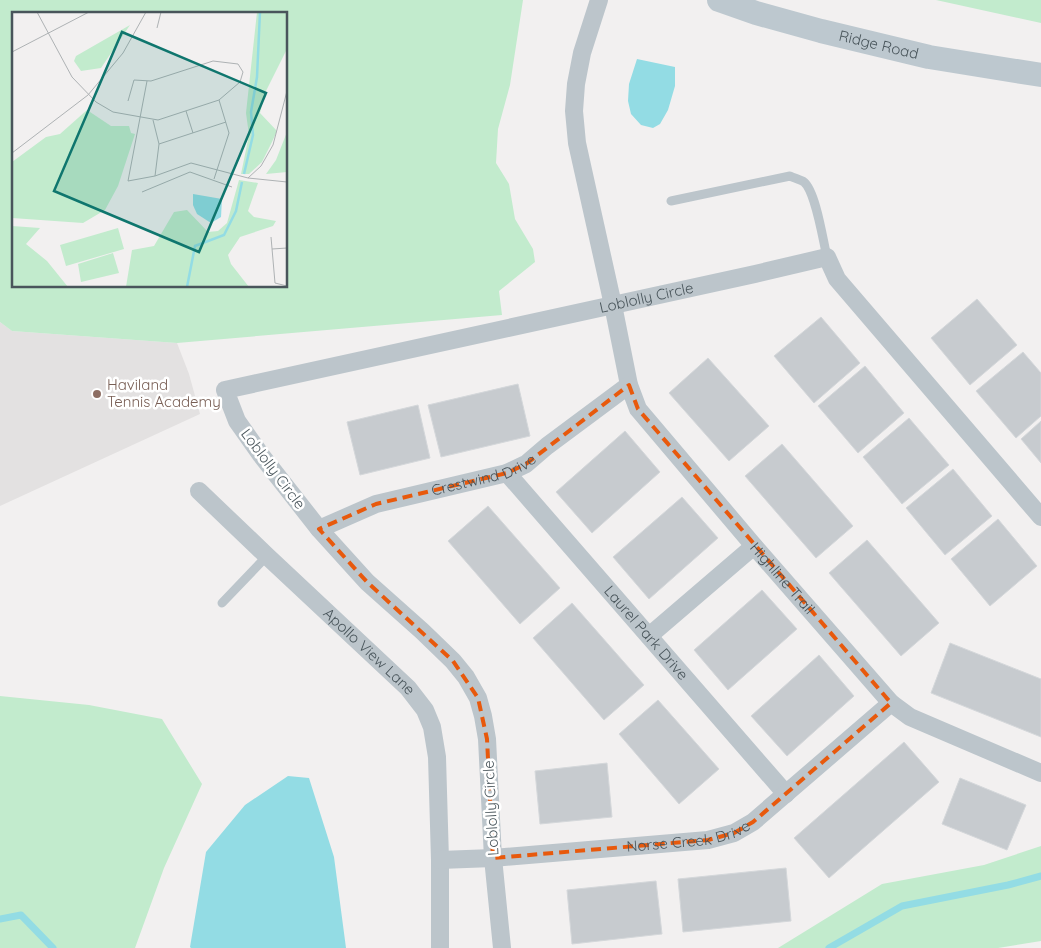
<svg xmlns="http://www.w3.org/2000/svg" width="1041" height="948" font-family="Quicksand,sans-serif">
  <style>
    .education { fill: #e3e1e1 }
    .green { fill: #c2ebcd; fill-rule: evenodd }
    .water { fill: #93dce4 }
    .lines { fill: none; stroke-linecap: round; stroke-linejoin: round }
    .stream { stroke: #93dce4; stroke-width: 7 }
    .building { fill: #c7cbcf; stroke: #d4d7da }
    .lane { stroke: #bcc5cb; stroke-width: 9 }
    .street { stroke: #bcc5cb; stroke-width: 18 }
    .secondary { stroke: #bdc8cf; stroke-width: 24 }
    .marked { fill: none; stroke: #e8590c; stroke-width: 4; stroke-dasharray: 10 6; stroke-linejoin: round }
    .education-dot { fill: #8d6e63; stroke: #fff; stroke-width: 2 }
    .labels { text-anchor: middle; stroke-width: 5; stroke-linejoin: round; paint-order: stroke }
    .street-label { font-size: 15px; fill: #49555b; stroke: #fff }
    .education-label { font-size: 15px; fill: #785e54; stroke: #fff; text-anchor: start }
    .inset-river { fill: none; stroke: #93dce4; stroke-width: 2.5 }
    .inset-road { fill: none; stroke: #aeb2b4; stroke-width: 1 }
    .view { fill: #0f766e; fill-opacity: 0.15; stroke: #0f766e; stroke-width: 2.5 }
    .inset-edge { fill: none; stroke: #49555b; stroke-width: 2.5 }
  </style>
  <rect width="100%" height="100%" fill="#f2f0f0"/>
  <path class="education" d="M 0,322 L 12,331 L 177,343 L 189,374 L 200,414 L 0,506 Z"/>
  <path class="green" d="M 0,0 L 523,0 L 510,85 L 498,129 L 496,163 L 509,184 L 515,219 L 533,249 L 535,262 L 499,291 L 502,315 L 177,343 L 12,331 L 0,322 ZM 14,14 L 286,14 L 286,286 L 14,286 Z
    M 936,0 L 1041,0 L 1041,23 Z
    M 0,696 L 89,705 L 162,719 L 202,784 L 164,868 L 135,948 L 0,948 Z
    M 1041,846 L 1041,941 L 998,948 L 778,948 L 882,884 L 984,865 Z"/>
  <path class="water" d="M 637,59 L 675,67 L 675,86 L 668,110 L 660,124 L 653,128 L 641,125 L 631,114 L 628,101 L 629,84 Z
    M 288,776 L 309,778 L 334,857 L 346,948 L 191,948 L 190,947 L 206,852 L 245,805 Z"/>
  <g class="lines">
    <path class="stream" d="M 0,919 L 21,915 L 53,948
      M 829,948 L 902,906 L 1008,885 L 1041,876"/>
  </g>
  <path class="building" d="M 977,299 L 1017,345 L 970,385 L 931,338 Z
    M 821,317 L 860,363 L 814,403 L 774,356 Z
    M 1023,352 L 1041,373 L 1041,416 L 1016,438 L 976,391 Z
    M 708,358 L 769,426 L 729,461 L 669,393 Z
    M 865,366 L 904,413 L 858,453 L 818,406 Z
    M 518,384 L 530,436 L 441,457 L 428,405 Z
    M 418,405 L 430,458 L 360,475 L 347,422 Z
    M 909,418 L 949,465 L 902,504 L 863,457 Z
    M 1041,421 L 1041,463 L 1021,439 Z
    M 625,431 L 660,472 L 592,533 L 556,492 Z
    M 782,444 L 853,526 L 816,558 L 745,476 Z
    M 953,469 L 992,516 L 945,555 L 906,508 Z
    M 682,497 L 718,538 L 649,599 L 613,557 Z
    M 488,506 L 560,588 L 520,624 L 448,541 Z
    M 998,519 L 1037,566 L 990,606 L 951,559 Z
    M 867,540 L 939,623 L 901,656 L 829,573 Z
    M 762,590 L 797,629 L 728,690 L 694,650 Z
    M 572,603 L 644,685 L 604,720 L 533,638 Z
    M 950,643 L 1041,679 L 1041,737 L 931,693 Z
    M 819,655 L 854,696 L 787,756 L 751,716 Z
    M 658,700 L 719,769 L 679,804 L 619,734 Z
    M 904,742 L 939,782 L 829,878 L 794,838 Z
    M 607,763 L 612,817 L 540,824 L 535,771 Z
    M 960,778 L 1026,805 L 1007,850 L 942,824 Z
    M 786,868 L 791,921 L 683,932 L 678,879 Z
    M 656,881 L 662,934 L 572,944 L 567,890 Z"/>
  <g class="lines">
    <path class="lane" d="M 671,201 L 790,176 C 794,178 801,180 804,182 C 816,192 823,241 827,257
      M 222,603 L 267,556"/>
    <g class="street">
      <path id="s1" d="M 599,0 L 582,53 L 576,84 L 574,111 L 577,143 L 613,305 L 629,385 L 638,409 L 754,546 L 891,703 L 910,717 L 1041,773"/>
      <path id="s2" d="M 507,473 L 786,794"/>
      <path id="s3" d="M 199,491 L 267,556 L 408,688 L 425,710 L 432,727 L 437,757 L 440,860 L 440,948"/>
      <path id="s4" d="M 319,529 L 376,504 L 507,473 L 526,464 L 547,446 L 629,385"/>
      <path d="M 649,636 L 754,546"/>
      <path id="s5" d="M 440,860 L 493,858 L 708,840 L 734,833 L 753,822 L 891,703"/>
      <path id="s6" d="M 502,948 L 493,858 L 487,739 L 483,716 L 478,698 L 466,677 L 453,661 L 422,631 L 367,582 L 319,529 L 261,455 L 237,421 L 225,390 L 755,274 L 827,257 L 837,279 L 1041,517"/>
    </g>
    <path class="secondary" id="s7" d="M 719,0 L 756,13 L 821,31 L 929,57 L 1041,75"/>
  </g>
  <path class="marked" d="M 629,385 L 638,409 L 891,703 L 753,822 L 734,833 L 708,840 L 493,858 L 487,739 L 478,698 L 453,661 L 367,582 L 319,529 L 376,504 L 507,473 L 526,464 Z"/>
  <circle class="education-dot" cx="97" cy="394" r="5"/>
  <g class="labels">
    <g class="street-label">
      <text dy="5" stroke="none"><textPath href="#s7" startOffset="166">Ridge Road</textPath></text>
      <text dy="5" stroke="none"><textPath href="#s6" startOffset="1085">Loblolly Circle</textPath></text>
      <text transform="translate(273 469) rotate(53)" y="5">Loblolly Circle</text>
      <text dy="5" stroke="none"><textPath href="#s4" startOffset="174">Crestwind Drive</textPath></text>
      <text dy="5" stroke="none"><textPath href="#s1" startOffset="642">Highline Trail</textPath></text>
      <text dy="5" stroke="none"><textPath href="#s2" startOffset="212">Laurel Park Drive</textPath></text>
      <text dy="5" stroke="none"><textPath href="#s3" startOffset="234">Apollo View Lane</textPath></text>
      <text transform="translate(491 808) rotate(-93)" y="5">Loblolly Circle</text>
      <text dy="5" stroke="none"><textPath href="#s5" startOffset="250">Norse Creek Drive</textPath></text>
    </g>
    <g class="education-label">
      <text x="107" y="390">Haviland<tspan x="107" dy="17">Tennis Academy</tspan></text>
    </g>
  </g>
  <g transform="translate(12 12)">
    <rect width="275" height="275" fill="#f2f0f0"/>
    <path d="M 245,0 L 275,0 L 275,37 L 253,81 L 248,101 L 265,119 L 260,130 L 250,150 L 237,162 L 229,162 L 237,123 L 234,101 ZM 118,13 L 89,56 L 69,59 L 62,49 L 64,44 ZM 75,98 L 99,114 L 117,114 L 119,121 L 123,122 L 106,174 L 93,198 L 71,211 L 0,206 L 0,150 L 34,125 L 48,122 ZM 275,120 L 275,160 L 254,162 L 264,148 ZM 227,168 L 246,171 L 236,199 L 242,205 L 264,209 L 261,214 L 228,225 L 216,243 L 219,252 L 237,275 L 114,275 L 120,238 L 142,234 L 162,200 L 175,198 L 196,220 L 206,219 L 215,211 ZM 0,214 L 28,216 L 14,232 L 35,249 L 56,275 L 0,275 ZM 106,216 L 112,237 L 54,254 L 48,233 ZM 101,241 L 107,261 L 69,270 L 66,252 Z" fill="#c2ebcd"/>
    <path d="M 181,182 L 210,187 L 209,205 L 199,211 L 185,202 L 181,193 Z" fill="#93dce4"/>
    <path class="inset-river" d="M 232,162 L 241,123 L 239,100 L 245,65 L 248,0M 175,275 L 183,234 L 212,223 L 224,199 L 230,170"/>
    <path class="inset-road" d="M 25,0 L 60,65 L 84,90 L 101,100 L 146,108 L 207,88 L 228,70 L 231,60 L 226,52 L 201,49 L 139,69 L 122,68 L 116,89M 145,16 L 149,0M 0,40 L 77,0M 135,69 L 116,169 L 143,164 L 179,151 L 236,166 L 249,154 L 261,133 L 275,79M 174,99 L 181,121M 141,108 L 147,132 L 143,164M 147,132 L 214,110M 0,141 L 76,83 L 111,41 L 134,0M 236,166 L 275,170M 202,167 L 217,121 L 207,88M 130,180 L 178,160 L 220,175M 259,225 L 263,271 L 275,274M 260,237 L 275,236"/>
    <path class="view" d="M 110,20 L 254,81 L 187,240 L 42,179 Z"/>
    <rect width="275" height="275" class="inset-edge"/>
  </g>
</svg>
